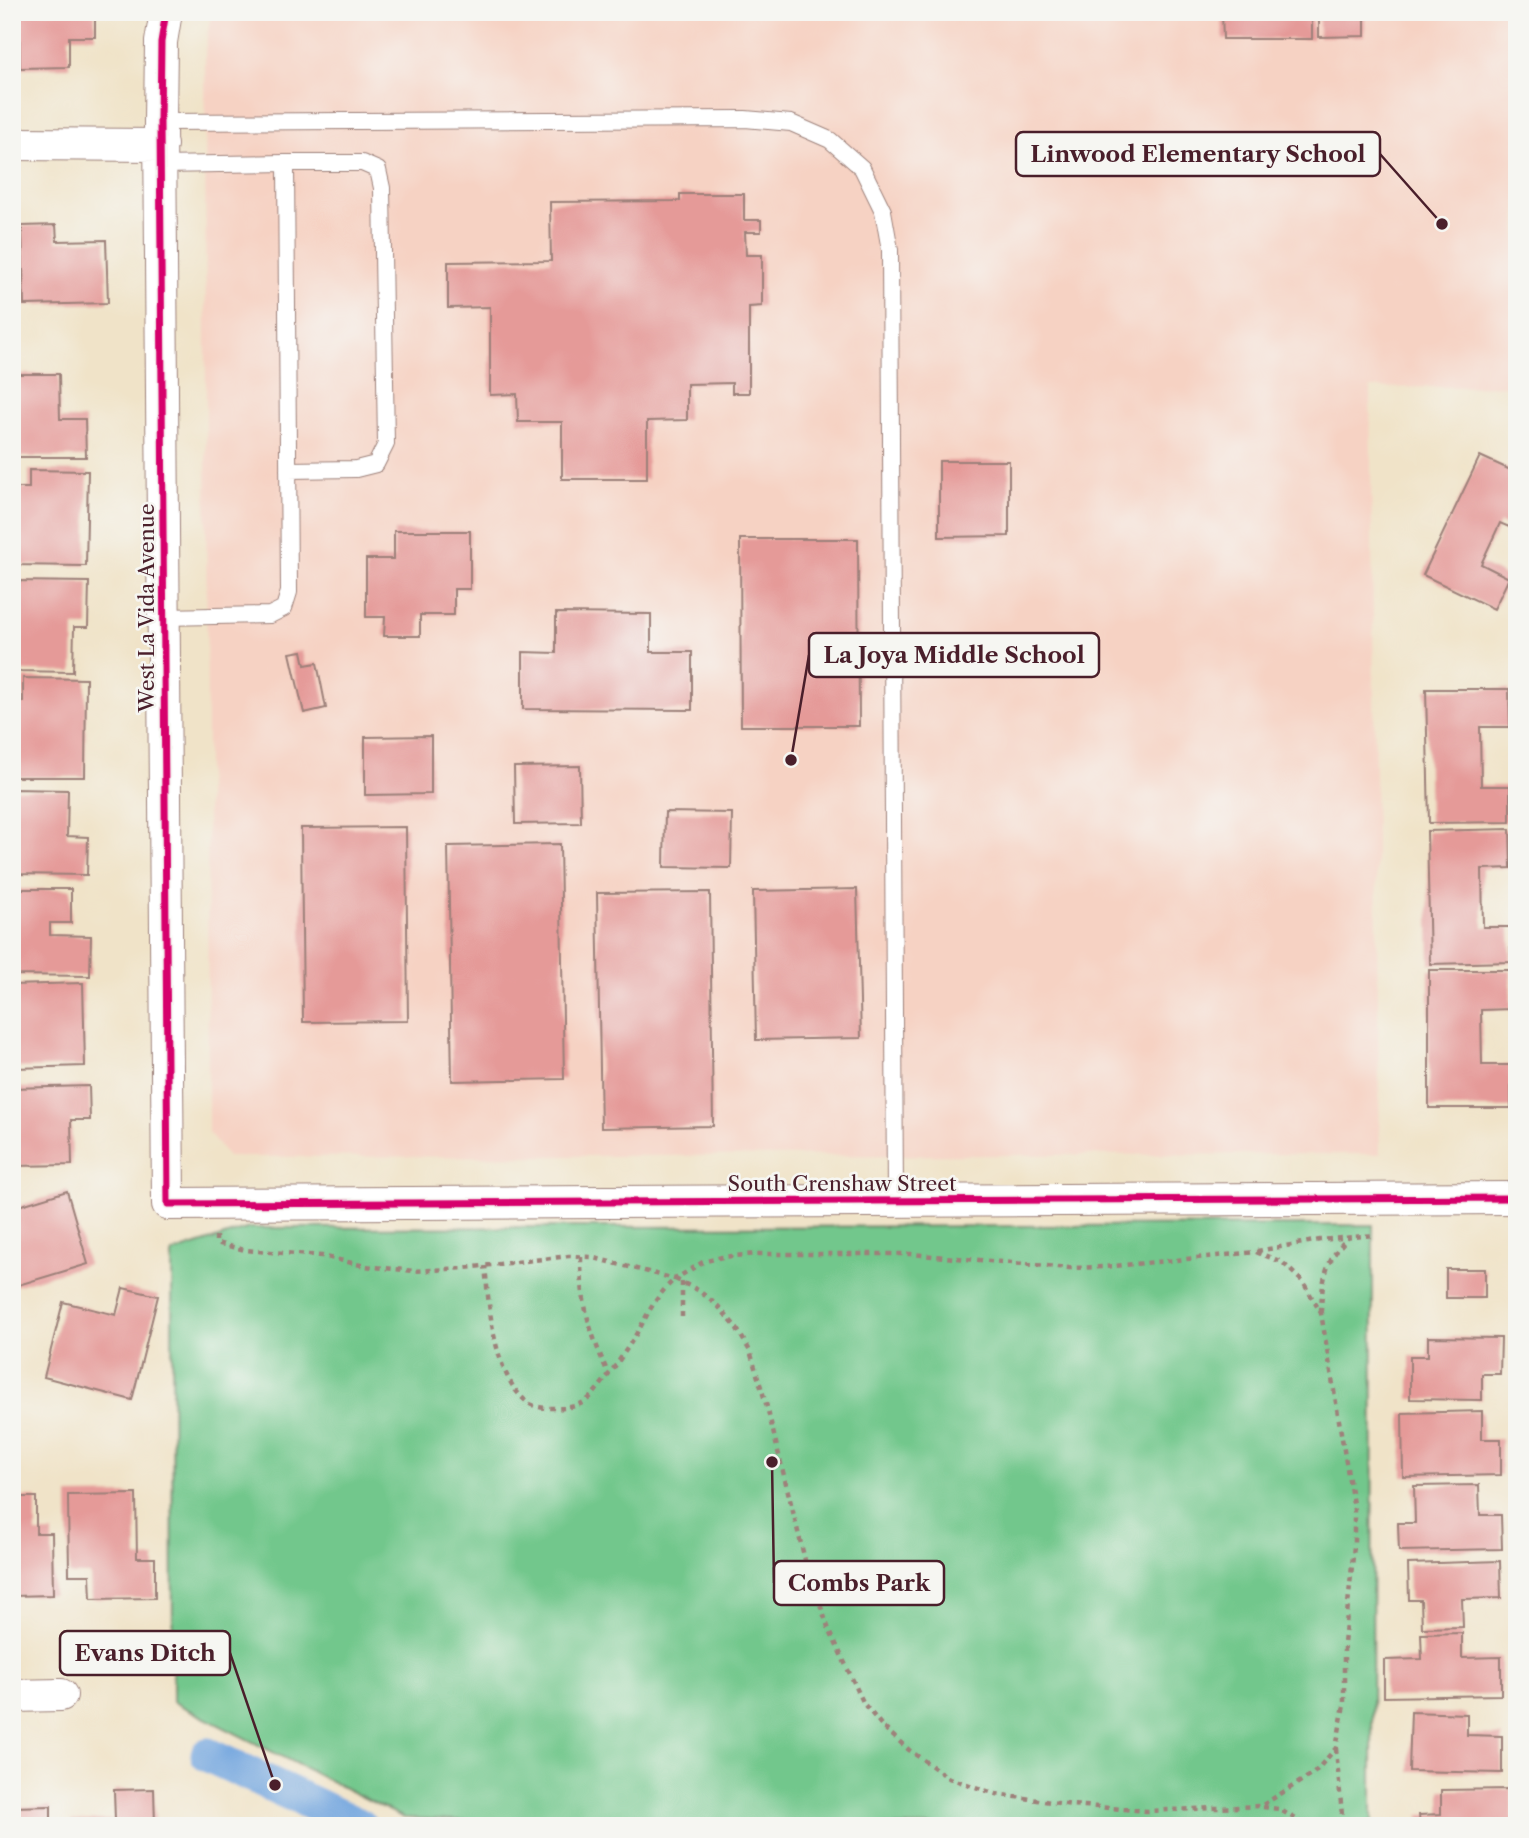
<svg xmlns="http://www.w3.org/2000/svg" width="1529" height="1838" font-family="'Libre Caslon Text',serif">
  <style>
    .built { fill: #f6d2c3 }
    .green { fill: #72c78c; stroke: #5e735c; stroke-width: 2 }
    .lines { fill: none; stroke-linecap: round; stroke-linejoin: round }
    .canal { stroke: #72a5de; stroke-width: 35 }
    .building { fill: #e59a98 }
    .lane-casing { stroke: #9d817a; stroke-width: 18 }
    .street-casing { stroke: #9d817a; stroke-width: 34 }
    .path { stroke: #9d817a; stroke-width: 4.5; stroke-dasharray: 5 5; stroke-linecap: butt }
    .lane { stroke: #fff; stroke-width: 16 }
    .street { stroke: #fff; stroke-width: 32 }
    .cycleway-casing { stroke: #f6f6f2; stroke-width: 11 }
    .cycleway { stroke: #d6006c; stroke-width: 7 }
    .labels { text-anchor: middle; stroke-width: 5; stroke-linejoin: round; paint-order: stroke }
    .street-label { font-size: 21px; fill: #4a1f2b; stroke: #f6f6f2 }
    .leader { fill: none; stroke: #4a1f2b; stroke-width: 2.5 }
    .callout-dot { fill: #4a1f2b; stroke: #f6f6f2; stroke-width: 2.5 }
    .callout { fill: #f6f6f2; stroke: #4a1f2b; stroke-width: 2.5 }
    .callout-label { font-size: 23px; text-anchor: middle; font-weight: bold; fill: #4a1f2b }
  </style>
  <rect width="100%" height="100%" fill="#f6f6f2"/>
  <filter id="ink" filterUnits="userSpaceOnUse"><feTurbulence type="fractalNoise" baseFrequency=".0143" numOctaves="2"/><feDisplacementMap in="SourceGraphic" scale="14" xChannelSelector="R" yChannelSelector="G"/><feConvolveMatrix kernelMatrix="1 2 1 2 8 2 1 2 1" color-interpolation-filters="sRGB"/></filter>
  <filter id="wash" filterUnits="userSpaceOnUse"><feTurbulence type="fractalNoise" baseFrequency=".00686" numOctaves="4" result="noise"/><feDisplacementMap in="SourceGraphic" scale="28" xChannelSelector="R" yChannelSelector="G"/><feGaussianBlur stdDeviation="1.57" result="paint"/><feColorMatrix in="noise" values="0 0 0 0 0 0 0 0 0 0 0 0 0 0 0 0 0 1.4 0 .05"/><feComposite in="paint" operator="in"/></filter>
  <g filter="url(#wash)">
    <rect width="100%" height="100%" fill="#f0e3c8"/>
    <path class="built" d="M 211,12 L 1517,12 L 1517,386 L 1370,388 L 1380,1154 L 228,1157 L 208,1132 L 205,51 Z"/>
    <path class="green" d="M 1373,1225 L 1372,1826 L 607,1826 L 404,1818 L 173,1702 L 172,1253 L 249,1228 Z"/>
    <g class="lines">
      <path class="canal" d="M 208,1755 L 360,1826"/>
    </g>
    <g id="blocks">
      <path class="building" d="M 19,12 L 95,12 L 95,37 L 69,37 L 69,67 L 20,68 Z
        M 1222,12 L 1312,12 L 1312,39 L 1223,39 Z
        M 1319,12 L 1365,12 L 1365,36 L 1319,37 Z
        M 680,194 L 744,194 L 744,220 L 761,220 L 761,232 L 745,232 L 746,255 L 762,255 L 762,306 L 749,307 L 749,393 L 732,393 L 732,383 L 687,384 L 687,420 L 647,421 L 647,479 L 562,479 L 562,422 L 518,422 L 517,394 L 490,395 L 490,307 L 448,308 L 448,262 L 551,261 L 550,202 L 680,201 Z
        M 56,225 L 57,241 L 106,240 L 108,303 L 24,305 L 22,226 Z
        M 16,374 L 59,374 L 60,419 L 85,419 L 86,457 L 12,457 L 12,378 L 16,378 Z
        M 1480,456 L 1517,473 L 1517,518 L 1514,517 L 1509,527 L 1500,523 L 1481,564 L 1509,578 L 1494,609 L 1423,575 Z
        M 939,461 L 1009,461 L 1009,536 L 939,537 Z
        M 29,470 L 88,471 L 86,566 L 12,565 L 14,488 L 29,488 Z
        M 394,531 L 470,531 L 470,589 L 454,589 L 454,615 L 420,615 L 420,636 L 384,636 L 385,617 L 366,617 L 366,559 L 394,559 Z
        M 740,539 L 858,539 L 859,726 L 741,726 Z
        M 12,581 L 89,582 L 88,627 L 74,627 L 73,672 L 16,671 L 16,657 L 12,656 Z
        M 556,613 L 651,614 L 651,652 L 692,652 L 692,710 L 523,709 L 523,652 L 556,653 Z
        M 302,651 L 305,665 L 317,663 L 326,708 L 304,713 L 290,653 Z
        M 23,678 L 86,679 L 85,777 L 12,777 L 12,702 L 23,702 Z
        M 1426,689 L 1509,689 L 1510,727 L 1480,727 L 1481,786 L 1510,786 L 1510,822 L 1429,823 Z
        M 431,736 L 431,794 L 365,795 L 365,737 Z
        M 580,766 L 581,823 L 515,824 L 514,767 Z
        M 12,789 L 68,790 L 67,836 L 88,837 L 87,875 L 12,874 Z
        M 665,812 L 732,813 L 731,868 L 664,867 Z
        M 406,827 L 408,1021 L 303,1022 L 301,828 Z
        M 1510,829 L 1511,868 L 1482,869 L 1483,927 L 1510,927 L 1511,962 L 1430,964 L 1427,831 Z
        M 560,844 L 564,1079 L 452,1081 L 448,846 Z
        M 12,889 L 71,889 L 71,923 L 50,923 L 50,935 L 91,936 L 90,976 L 12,975 Z
        M 857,889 L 861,1038 L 756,1040 L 753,891 Z
        M 710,892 L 713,1126 L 601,1128 L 597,893 Z
        M 1429,970 L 1511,970 L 1511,1009 L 1481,1010 L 1482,1065 L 1511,1065 L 1511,1108 L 1429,1108 Z
        M 83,983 L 85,1066 L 15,1068 L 12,985 Z
        M 89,1086 L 90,1120 L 71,1120 L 72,1165 L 12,1166 L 12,1088 Z
        M 67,1191 L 88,1264 L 12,1287 L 12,1208 Z
        M 1446,1269 L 1485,1269 L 1485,1298 L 1446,1298 Z
        M 123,1288 L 158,1296 L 132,1400 L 44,1377 L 63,1302 L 116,1315 Z
        M 1428,1337 L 1501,1338 L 1500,1374 L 1482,1374 L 1482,1400 L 1410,1399 L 1410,1356 L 1428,1356 Z
        M 1482,1411 L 1482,1439 L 1501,1439 L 1501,1475 L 1403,1477 L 1402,1413 Z
        M 1479,1485 L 1480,1515 L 1501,1515 L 1502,1549 L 1399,1551 L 1398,1523 L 1415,1523 L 1414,1486 Z
        M 136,1494 L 137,1558 L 155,1558 L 155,1598 L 91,1599 L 90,1575 L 69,1575 L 68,1495 Z
        M 12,1497 L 36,1497 L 36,1533 L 52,1533 L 53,1595 L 12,1596 Z
        M 1500,1561 L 1501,1598 L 1462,1599 L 1463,1627 L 1422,1628 L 1421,1600 L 1409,1600 L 1408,1564 Z
        M 1462,1633 L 1462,1658 L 1501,1657 L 1501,1695 L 1384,1697 L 1384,1660 L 1422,1659 L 1421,1634 Z
        M 1411,1712 L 1467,1714 L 1467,1735 L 1502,1736 L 1502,1773 L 1409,1771 Z
        M 154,1789 L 155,1826 L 71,1826 L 71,1821 L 115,1820 L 114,1790 Z
        M 1512,1789 L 1512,1819 L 1517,1819 L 1517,1826 L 1420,1826 L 1419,1815 L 1441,1814 L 1441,1790 Z
        M 51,1806 L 51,1826 L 14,1826 L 14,1807 Z"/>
    </g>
  </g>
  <g filter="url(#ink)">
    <use href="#blocks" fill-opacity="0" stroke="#9d817a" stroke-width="2"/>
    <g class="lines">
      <g class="lane-casing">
        <path id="lane" d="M 160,122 L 745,119 L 791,123 L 830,140 L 862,168 L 883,211 L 890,250 L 895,1201
          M 286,163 L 362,163 L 378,170 L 382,188 L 386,444 L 376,464 L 356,469 L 288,470
          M 161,165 L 286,163 L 289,592 L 284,608 L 270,615 L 164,617"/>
      </g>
      <g class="street-casing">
        <path id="street" d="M 166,12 L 161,42 L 160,122 L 168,1204 L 1517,1198
          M 12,144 L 161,145
          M 12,1696 L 61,1695"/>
      </g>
      <path class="path" d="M 216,1236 L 216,1243 L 245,1250 L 322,1256 L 365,1266 L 414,1271 L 465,1268 L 569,1256 L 591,1257 L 675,1279 L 703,1262 L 722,1257 L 757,1254 L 911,1254 L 1069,1268 L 1105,1267 L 1256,1252 L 1282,1262 L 1303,1282 L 1321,1313 L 1354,1510 L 1354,1546 L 1344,1644 L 1344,1705 L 1336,1748 L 1314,1773 L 1261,1806 L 1148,1811 L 1072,1805 L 996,1794 L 949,1778 L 909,1750 L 883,1727 L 864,1704 L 828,1627 L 806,1564 L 767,1407 L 750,1351 L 736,1327 L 718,1306 L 698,1290 L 675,1279 C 659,1293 651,1307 641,1326 C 628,1348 612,1372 595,1392 C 584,1406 570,1409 552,1408 C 544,1408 533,1407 527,1402 C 493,1375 489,1305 485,1266
        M 1257,1251 L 1320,1240 L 1375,1235
        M 581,1257 C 581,1304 589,1330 608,1373
        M 682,1282 L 682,1318
        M 1321,1312 C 1322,1281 1325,1260 1348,1238
        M 1336,1749 L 1343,1826
        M 1263,1807 L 1279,1809 L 1307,1826"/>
      <use href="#lane" class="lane"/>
      <use href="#street" class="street"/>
      <g class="cycleway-casing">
        <path id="cycleway" d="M 166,12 L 161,42 L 160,122 L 168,1204 L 1517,1198"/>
      </g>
      <use href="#cycleway" class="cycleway"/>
    </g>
  </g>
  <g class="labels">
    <g class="street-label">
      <text transform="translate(147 608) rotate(-90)" y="7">West La Vida Avenue</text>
      <text x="842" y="1191">South Crenshaw Street</text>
    </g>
  </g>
  <path class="leader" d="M1442 224L1380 154M791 760L809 655M772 1462L774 1583M275 1785L230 1653"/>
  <g class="callout-dot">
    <circle cx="1442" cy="224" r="7"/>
    <circle cx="791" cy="760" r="7"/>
    <circle cx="772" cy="1462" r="7"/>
    <circle cx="275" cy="1785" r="7"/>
  </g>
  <g class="callout">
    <rect x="1016" y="132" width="364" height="44" rx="7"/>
    <rect x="809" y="633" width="290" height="44" rx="7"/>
    <rect x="774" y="1561" width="170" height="44" rx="7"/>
    <rect x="60" y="1631" width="170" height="44" rx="7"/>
  </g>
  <g class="callout-label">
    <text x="1198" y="162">Linwood Elementary School</text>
    <text x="954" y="663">La Joya Middle School</text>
    <text x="859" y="1591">Combs Park</text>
    <text x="145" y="1661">Evans Ditch</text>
  </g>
  <rect width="1529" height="1838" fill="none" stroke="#f6f6f2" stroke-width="42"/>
</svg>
